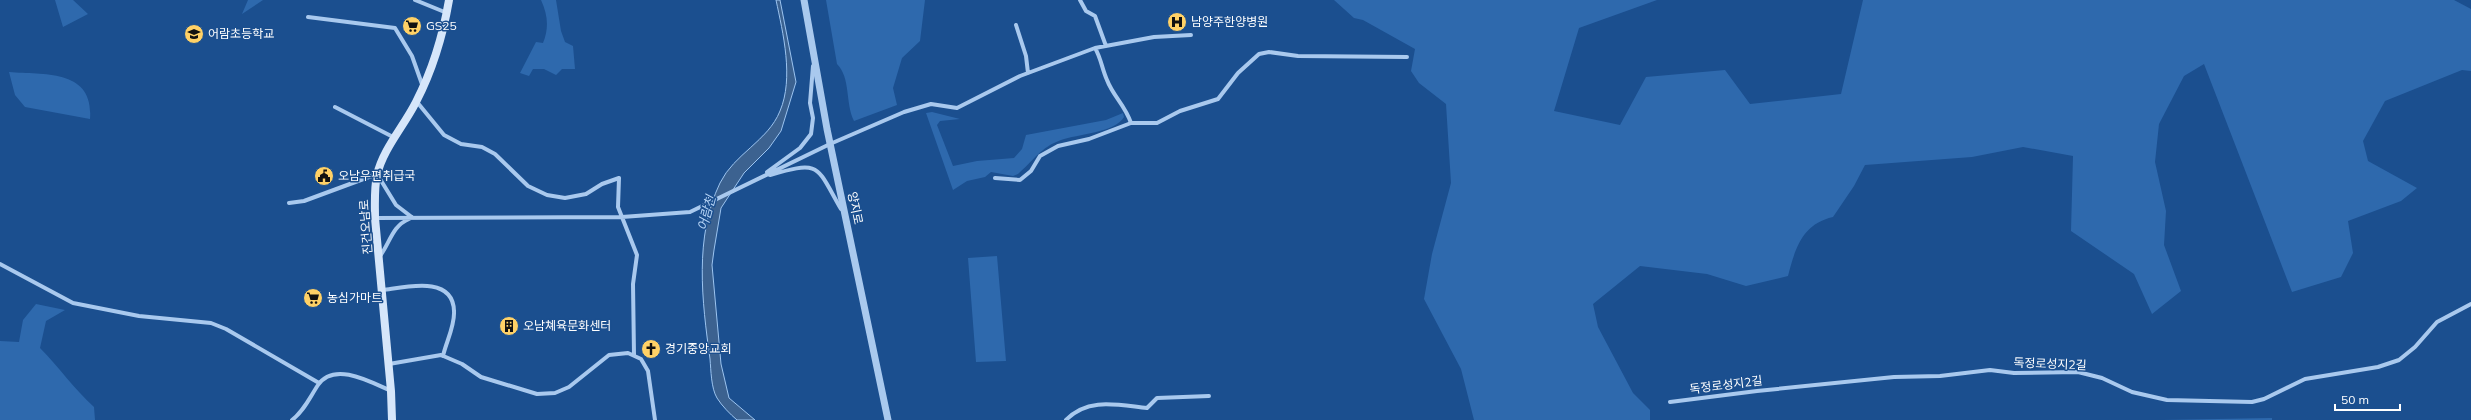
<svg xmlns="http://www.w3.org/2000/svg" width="2471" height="420" font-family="Mulish,'Noto Sans KR',sans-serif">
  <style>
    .green { fill: #2e69ad }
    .water { fill: #3c6290; stroke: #9cc4f0 }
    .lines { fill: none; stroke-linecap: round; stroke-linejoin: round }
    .minor { stroke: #a9c9ee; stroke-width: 4 }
    .tertiary { stroke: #a9c9ee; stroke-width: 7 }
    .secondary { stroke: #d6e6fa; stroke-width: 8 }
    .labels { text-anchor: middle; stroke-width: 3; stroke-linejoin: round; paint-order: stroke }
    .poi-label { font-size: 12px; fill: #fff; stroke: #1b4f8f; text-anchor: start }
    .street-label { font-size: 12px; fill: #fff; stroke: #1b4f8f }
    .water-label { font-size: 13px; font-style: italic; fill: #b5d3f5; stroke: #1b4f8f }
  </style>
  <rect width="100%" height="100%" fill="#1b4f8f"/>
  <path class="green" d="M 55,0 L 73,0 L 88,14 L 63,27 Z
    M 248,0 L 263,0 L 242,14 Z
    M 541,0 L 556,0 L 561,31 L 565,42 L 573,46 L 575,69 L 562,69 L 556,75 L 544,69 L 533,69 L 529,76 L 520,73 L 536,42 L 543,43 C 549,28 548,15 541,0 Z
    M 826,0 L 925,0 L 920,41 L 902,58 L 893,88 L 897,105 L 854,121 C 845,103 851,78 837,64 Z
    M 1334,0 L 1657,0 L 1579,28 L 1554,111 L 1620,125 L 1646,77 L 1725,70 L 1750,104 L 1841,94 L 1863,0 L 2454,0 L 2471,9 L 2471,71 L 2462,70 L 2385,101 L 2363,141 L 2368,161 L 2417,188 L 2401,201 L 2348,221 L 2353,253 L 2341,277 L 2292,292 L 2204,64 L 2184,76 L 2159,124 L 2155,162 L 2166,211 L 2164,245 L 2181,291 L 2152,314 L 2134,274 L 2071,231 L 2073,156 L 2023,147 L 1972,157 L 1865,165 L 1854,186 L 1833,217 C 1802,224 1795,249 1788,276 L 1746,286 L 1707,274 L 1640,266 L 1593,304 L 1598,327 L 1633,393 L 1650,410 L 1650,420 L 1474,420 L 1461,369 L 1424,299 L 1432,254 L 1451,183 L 1446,104 L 1419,83 L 1411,71 L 1415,49 L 1363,20 L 1354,18 Z
    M 9,72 C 45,75 94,69 90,119 L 25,107 L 15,95 Z
    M 932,112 L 960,119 L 940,121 L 937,125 L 953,166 L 977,161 L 1014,158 L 1022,149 L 1026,135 L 1106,120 L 1123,113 L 1124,117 C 1115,133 1077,134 1061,140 C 1041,147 1033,161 1018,174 L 1013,176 L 991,172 L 985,177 L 967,181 L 953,190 L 926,113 Z
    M 997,256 L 1006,361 L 976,362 L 968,258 Z
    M 36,304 L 65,310 L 46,321 L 40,348 C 59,367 74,389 94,407 L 95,420 L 0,420 L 0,341 L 19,342 L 23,320 Z
    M 2272,418 L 2272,420 L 2162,420 Z"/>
  <path class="water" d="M 776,0 L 780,0 L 796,82 L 781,131 L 769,148 L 744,173 L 721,208 L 714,250 L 712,265 L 721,364 L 729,398 L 755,420 L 737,420 C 730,414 722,406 717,398 C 711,388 711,370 710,359 C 702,301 694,237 720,183 C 734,154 768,141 780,111 C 794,78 783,33 776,0 Z"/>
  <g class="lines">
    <path class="minor" d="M 415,0 L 447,13
      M 1080,0 L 1086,11 L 1095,16 L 1106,46
      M 308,17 L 395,28 L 412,56 L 423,87
      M 1016,25 L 1026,56 L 1028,73
      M 1095,48 C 1101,58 1102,69 1107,80 C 1113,96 1125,105 1131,123
      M 417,102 L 444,135 L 461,144 L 482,147 L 495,154 L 528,186 L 547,195 L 565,198 L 586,194 L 602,184 L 619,178 L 618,207 L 637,255 L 633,284 L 634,355
      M 335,107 L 395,138
      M 767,172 L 800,148 L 811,134 L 813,118 L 810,103 L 813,66
      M 770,175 C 822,160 816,166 841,209
      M 995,178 L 1020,180 L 1031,171 L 1040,156 L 1058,146 L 1089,139 L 1131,123 L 1157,123 L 1180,111 L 1218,99 L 1238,73 L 1259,54 L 1269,52 L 1298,56 L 1407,57
      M 289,203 L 304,201 L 377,174 L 396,205 L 413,218
      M 375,218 L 622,217 L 690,212 L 830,144 L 904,112 L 931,104 L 957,108 L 1020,76 L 1095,48 L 1154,37 L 1191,35
      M 380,256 C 390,243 392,226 409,219
      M 0,264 L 73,303 L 139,316 L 211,323 L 226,329 L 319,383
      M 383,290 C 406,287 453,275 454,311 C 455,326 446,342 443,356
      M 389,364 L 441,355 L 462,364 L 481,377 L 537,394 L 555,393 L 569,387 L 609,355 L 628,353 L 641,359 L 648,371 L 655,420
      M 1670,402 L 1757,391 L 1894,377 L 1940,376 L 1990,370 L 2014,373 L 2078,372 L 2102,378 L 2132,392 L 2167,400 L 2252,402 L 2264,399 L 2305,379 L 2378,367 L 2399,360 L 2415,347 L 2437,322 L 2471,304
      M 292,420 C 304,411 310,397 318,385 C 334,361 371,382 391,391
      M 1066,420 C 1088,397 1118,405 1147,408 L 1157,398 L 1209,396"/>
    <path class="tertiary" d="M 804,0 L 827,129 L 888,420"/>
    <path class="secondary" d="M 392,420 L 391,391 L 375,218 C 375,204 374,189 377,175 C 383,149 404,126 416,102 C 432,71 443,35 449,0"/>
  </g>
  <defs>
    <g id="hospital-disc" transform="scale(1)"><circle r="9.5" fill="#ffd166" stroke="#1b4f8f"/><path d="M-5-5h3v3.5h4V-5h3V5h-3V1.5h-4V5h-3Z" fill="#111"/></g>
    <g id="supermarket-disc" transform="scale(1)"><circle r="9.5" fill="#ffd166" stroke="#1b4f8f"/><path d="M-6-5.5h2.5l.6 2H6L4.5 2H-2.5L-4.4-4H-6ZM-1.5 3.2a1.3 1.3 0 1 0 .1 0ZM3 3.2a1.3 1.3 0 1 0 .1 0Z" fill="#111"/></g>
    <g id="school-disc" transform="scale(1)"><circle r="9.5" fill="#ffd166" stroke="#1b4f8f"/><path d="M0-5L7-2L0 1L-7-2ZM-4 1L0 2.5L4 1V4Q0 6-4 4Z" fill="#111"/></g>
    <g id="civic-disc" transform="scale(1)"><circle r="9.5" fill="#ffd166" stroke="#1b4f8f"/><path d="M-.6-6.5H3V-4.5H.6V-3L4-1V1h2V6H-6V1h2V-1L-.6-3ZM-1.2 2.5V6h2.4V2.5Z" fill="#111"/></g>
    <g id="building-disc" transform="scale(1)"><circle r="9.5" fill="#ffd166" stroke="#1b4f8f"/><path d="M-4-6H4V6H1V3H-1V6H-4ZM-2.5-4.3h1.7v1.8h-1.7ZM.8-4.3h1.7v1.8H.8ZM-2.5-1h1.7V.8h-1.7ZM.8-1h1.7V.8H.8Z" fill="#111"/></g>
    <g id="church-disc" transform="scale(1)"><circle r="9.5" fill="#ffd166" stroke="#1b4f8f"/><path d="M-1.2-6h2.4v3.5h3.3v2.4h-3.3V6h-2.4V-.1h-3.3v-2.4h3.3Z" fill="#111"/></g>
  </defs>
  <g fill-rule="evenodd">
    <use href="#hospital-disc" x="1177" y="22"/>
    <use href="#supermarket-disc" x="412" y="26"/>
    <use href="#school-disc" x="194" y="34"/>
    <use href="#civic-disc" x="324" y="176"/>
    <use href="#supermarket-disc" x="313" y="298"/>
    <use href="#building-disc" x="509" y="326"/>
    <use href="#church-disc" x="651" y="349"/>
  </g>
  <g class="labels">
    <g class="poi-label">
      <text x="1191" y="26">남양주한양병원</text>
      <text x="426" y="30">GS25</text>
      <text x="208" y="38">어람초등학교</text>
      <text x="338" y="180">오남우편취급국</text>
      <text x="327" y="302">농심가마트</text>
      <text x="523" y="330">오남쳬육문화센터</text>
      <text x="665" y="353">경기중앙교회</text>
    </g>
    <g class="street-label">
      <text transform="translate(855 208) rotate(78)" y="4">양지로</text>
      <text transform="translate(366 227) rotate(-94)" y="4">진건오남로</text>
      <text transform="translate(2050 364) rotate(2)" y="4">독정로성지2길</text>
      <text transform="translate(1726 385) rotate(-7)" y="4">독정로성지2길</text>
    </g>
    <g class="water-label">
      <text transform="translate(706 213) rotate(-75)" y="5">어람천</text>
    </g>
  </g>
  <path d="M2335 404v6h65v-6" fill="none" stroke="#ffffff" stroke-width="2"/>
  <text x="2341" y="404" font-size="12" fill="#ffffff" stroke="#1b4f8f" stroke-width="3" paint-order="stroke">50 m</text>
</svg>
